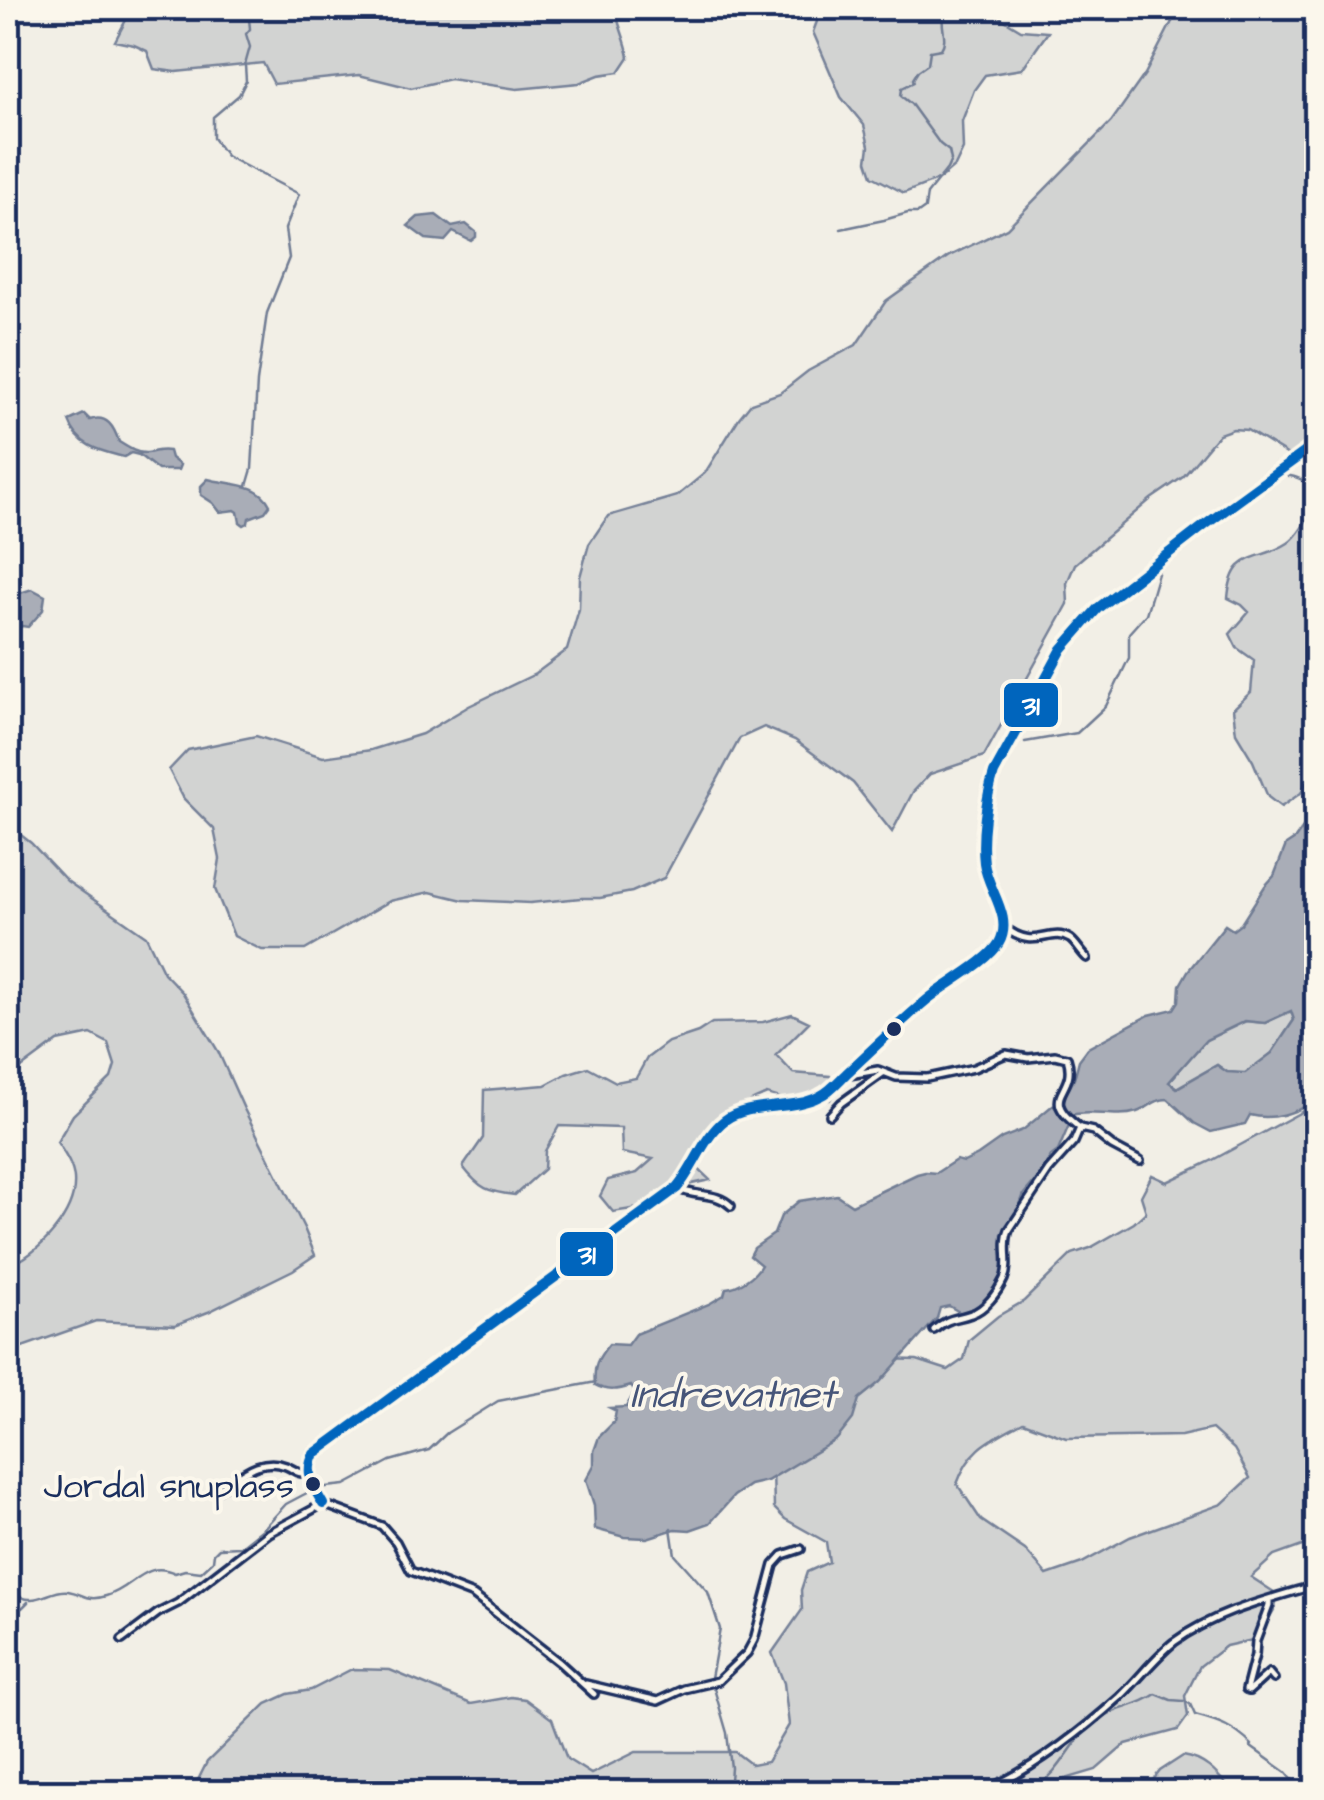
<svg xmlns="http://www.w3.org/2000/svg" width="1324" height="1800" font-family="'Architects Daughter',sans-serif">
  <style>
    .green { fill: #d2d3d2; stroke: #768198; stroke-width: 2.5; fill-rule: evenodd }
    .water { fill: #a9adb7; stroke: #707b93; stroke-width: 2.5; fill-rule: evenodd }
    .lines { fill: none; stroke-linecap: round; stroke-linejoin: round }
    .stream { stroke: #707b93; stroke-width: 2.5 }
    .street-casing { stroke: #1b2f5e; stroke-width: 12 }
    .street { stroke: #fbf7ec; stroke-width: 5 }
    .bus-1-casing { stroke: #fbf7ec; stroke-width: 18 }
    .bus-1 { stroke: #0065bd; stroke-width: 10 }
    .bus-dot { fill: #1b2f5e; stroke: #fbf7ec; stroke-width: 4 }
    .labels { text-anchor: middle; stroke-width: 8; stroke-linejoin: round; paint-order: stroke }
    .bus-label { font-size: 36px; fill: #1b2f5e; stroke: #fbf7ec; text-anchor: end }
    .water-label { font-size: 40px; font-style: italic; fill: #465579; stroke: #fbf7ec }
    .line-badge { stroke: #fbf7ec; stroke-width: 4 }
    .badge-label { font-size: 28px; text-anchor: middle; font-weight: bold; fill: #fff }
  </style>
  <rect width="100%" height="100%" fill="#f2efe6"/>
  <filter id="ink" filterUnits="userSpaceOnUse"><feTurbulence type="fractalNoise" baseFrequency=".01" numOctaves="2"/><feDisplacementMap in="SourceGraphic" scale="20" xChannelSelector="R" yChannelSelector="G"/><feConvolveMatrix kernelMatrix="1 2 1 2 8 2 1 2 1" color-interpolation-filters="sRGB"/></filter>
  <g filter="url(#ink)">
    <path class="green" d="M 126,8 L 615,8 C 618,25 626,40 629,57 L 619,72 L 599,75 L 579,83 L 517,89 L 450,79 L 411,88 L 359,75 L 274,84 L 263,63 L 176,72 L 154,69 L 147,51 L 134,45 L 115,41 L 128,16 Z
      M 822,8 L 1005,8 L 1001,18 L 1021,30 L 1048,32 L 1022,69 L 985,75 L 974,90 L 962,121 L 963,149 L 955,166 L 940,179 L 904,193 L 872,176 L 867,161 L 869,146 L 864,125 L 841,97 L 813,32 Z
      M 1179,8 L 1316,8 L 1316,437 L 1290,456 L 1247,430 L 1233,429 L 1219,434 L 1183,477 L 1151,499 L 1075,564 L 1067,583 L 1068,604 L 984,756 L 930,774 L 913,792 L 892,832 L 853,783 L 795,740 L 764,727 L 740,738 L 664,878 L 632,892 L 600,898 L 581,898 L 530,903 L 463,900 L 430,892 L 390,901 L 305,950 L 262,950 L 234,936 L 215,889 L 220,859 L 214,829 L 184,799 L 169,770 L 188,750 L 256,736 L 323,757 L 371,750 L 422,734 L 469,706 L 535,674 L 567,650 L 579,609 L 580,577 L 589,544 L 608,516 L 677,496 L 705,473 L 739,418 L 751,403 L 780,393 L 808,371 L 856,345 L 886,301 L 949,256 L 1007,228 L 1111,122 L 1145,74 Z
      M 1316,503 L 1316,763 L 1301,793 L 1281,807 L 1268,797 L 1253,761 L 1236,733 L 1233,709 L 1251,692 L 1254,660 L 1237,648 L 1230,634 L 1249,612 L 1242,605 L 1228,598 C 1232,549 1258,563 1288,543 C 1300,535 1309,515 1316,503 Z
      M 12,828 L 31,843 L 67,881 L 146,936 L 164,973 L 183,993 L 218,1051 L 244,1109 L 304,1228 L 315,1255 L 293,1270 L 208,1312 L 175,1325 L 96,1321 L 8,1352 L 8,1266 C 38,1255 77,1214 74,1179 C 73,1165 64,1153 57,1142 L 73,1115 L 111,1078 L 115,1065 L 108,1043 L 91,1034 L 58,1041 L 8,1078 L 8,831 Z
      M 1291,1010 L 1294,1020 L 1272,1053 L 1245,1074 L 1227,1072 L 1217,1065 L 1176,1088 L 1169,1082 L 1206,1040 L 1246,1021 L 1265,1023 Z
      M 792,1014 L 809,1022 L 776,1055 L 793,1073 L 830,1076 L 839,1088 L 830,1100 L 783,1099 L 767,1094 C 733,1107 708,1130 692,1163 L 710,1180 L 669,1189 L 638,1208 L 613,1212 L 600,1196 L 608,1180 L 637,1173 L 653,1159 L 622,1153 L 621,1128 L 559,1126 L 545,1151 L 544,1169 L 515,1195 C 488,1192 480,1189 463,1167 L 483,1138 L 484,1090 L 545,1085 L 566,1074 L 588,1067 L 616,1082 L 636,1078 L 647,1058 L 668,1042 L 698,1032 L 712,1023 L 763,1022 Z
      M 1316,1104 L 1316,1541 L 1274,1556 L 1251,1577 L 1277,1594 L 1275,1608 L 1257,1639 L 1226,1646 L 1200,1666 L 1185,1696 L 1188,1716 L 1178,1730 L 1126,1744 L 1096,1770 L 1022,1792 L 192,1792 L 207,1762 L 266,1704 L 288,1694 L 311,1690 L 352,1669 L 390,1670 L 471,1704 L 511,1697 L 525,1699 L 552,1719 L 567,1759 L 591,1774 L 636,1752 L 735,1752 L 752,1765 L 767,1762 L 789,1725 L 784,1683 L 772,1653 L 802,1610 L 801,1590 L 807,1572 L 829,1562 L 826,1542 L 785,1519 L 774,1508 L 773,1468 L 887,1359 L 917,1360 L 948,1370 L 964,1359 L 969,1340 L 998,1316 L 1024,1301 L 1072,1254 L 1090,1248 L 1134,1223 L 1146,1212 L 1141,1196 L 1152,1175 L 1167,1182 L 1209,1162 ZM 1023,1422 L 1066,1438 L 1181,1436 L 1212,1429 L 1234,1449 L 1250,1478 L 1222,1504 L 1130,1537 L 1082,1563 L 1047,1575 L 1025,1550 L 981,1520 L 957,1484 C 970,1447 991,1440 1023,1422 Z
      M 1183,1756 C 1204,1759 1216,1772 1229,1788 L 1229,1792 L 1144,1792 L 1160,1771 Z"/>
    <path class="water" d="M 436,215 L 452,227 L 466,224 L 476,232 L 476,237 L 471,241 L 453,232 L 445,241 L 426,239 L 408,226 L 418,217 Z
      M 84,414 L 90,420 C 107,414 114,427 119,442 C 127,447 137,454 147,453 C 156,452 159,449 169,451 L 171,458 L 180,465 L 178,470 L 158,470 L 139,455 L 131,453 L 124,457 C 101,451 78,447 69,421 Z
      M 208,479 C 230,485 259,482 270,505 L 265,512 L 249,518 L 248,523 L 244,525 L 240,522 L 238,512 L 235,510 L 220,512 L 213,503 L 201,495 L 201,486 Z
      M 32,589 L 45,596 L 43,610 L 28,627 L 22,626 L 8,632 L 8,597 Z
      M 1316,769 L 1316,1102 C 1294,1112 1275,1121 1250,1115 L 1245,1124 L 1211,1132 L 1194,1123 L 1168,1099 C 1154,1099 1149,1108 1137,1112 C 1115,1119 1091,1109 1070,1115 L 1061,1103 L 1074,1079 L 1079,1060 L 1088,1048 L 1149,1015 L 1174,1009 L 1179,1001 L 1180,985 L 1188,971 L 1225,925 L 1233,930 L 1241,924 L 1265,886 L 1274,876 L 1286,845 L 1295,839 L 1315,811 L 1305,803 L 1304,787 ZM 1291,1011 L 1294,1020 L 1272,1053 L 1245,1073 L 1227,1072 L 1217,1065 L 1177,1088 L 1169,1082 L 1206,1040 L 1245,1021 L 1265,1023 Z
      M 1053,1105 L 1069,1125 L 1058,1151 L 1051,1156 L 1040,1175 L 1024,1194 L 1015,1218 L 1002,1234 L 1003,1270 L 996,1287 L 976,1309 L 961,1313 L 949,1306 L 940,1308 L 937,1318 L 880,1382 L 859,1399 L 853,1419 L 837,1439 L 767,1481 L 750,1485 L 734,1496 L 710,1523 L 690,1530 L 675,1529 L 647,1538 L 624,1537 L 595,1529 L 594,1505 L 586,1480 L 594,1465 L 594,1451 L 599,1437 L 614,1422 L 616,1411 L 610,1408 L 626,1407 L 635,1392 L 631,1386 C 619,1390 607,1392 595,1385 C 593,1366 597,1359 609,1344 L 627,1345 L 635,1334 L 709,1304 L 724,1295 L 726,1288 C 739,1287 755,1276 761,1265 L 750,1256 L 754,1248 L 774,1234 L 781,1216 L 799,1201 L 837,1195 L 852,1205 L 917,1174 L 925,1172 L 936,1173 L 956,1160 L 964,1162 L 978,1155 L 1002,1138 L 1023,1130 Z"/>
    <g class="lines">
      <path class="stream" d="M 841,229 L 884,220 L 908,213 L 918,213 L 925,208 L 927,194 L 947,169 L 951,160 L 949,151 L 940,144 L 911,104 L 901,96 L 902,88 L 914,82 L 913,79 L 918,71 L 928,64 L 930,51 L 941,49 C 951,35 933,18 951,8
        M 247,486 L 252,469 L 257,382 L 267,313 L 289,258 L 285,229 L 299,194 L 226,156 L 213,138 L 213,117 L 239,95 L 246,81 L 245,65 L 250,47 L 246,34 L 250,29 L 248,8
        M 1025,742 L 1077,733 L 1106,706 L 1129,658 L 1129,633 L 1146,614 L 1159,570 L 1205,532 L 1283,476 C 1295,474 1308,482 1316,491
        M 671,1528 L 675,1555 L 708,1592 L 720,1629 L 711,1678 L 727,1733 L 731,1768 L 729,1792
        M 8,1591 C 14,1594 23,1599 30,1599 C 42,1600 55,1589 68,1591 C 86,1594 86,1602 106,1596 C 134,1588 145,1559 175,1573 L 185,1570 L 201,1572 L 213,1561 L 214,1553 L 219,1548 L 240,1547 L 264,1528 L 286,1504 L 303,1495 L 317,1488 L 345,1485 L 390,1461 L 429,1450 L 447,1433 L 498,1401 L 596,1382
        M 8,1610 L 22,1608 L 28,1602
        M 997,1792 C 1009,1788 1023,1790 1035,1786 C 1059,1777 1072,1740 1093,1723 C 1112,1708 1136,1708 1156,1694 L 1171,1700 L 1184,1701 L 1190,1704 L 1195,1715 C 1221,1722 1232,1726 1252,1745 L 1251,1747 L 1286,1772 L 1295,1783 L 1316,1788"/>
      <g class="street-casing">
        <path id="street" d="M 1004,927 C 1036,953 1049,926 1070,939 C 1076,943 1081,953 1087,958
          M 849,1075 L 878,1070 L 896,1077 L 927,1078 L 974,1068 L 1006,1054 L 1028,1058 L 1055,1055 L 1067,1058 C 1079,1094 1035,1094 1080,1128 L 1074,1142 L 1049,1170 L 1009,1230 C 1002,1246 1011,1263 1004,1279 C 998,1292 985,1310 971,1314 C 954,1320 949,1317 934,1330
          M 830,1115 L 841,1103 L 883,1073
          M 1080,1128 L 1093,1131 L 1112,1146 L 1140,1161
          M 677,1188 C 695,1198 716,1191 731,1206
          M 217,1490 C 238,1478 259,1455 286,1466 C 296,1470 296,1474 308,1473
          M 1269,1599 L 1269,1606 L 1256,1641 L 1255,1655 L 1246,1690 L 1249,1691 L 1269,1673 L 1274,1679
          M 122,1640 L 158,1613 L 178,1603 L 269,1533 L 323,1504
          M 586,1684 L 658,1701 L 684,1689 L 718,1681 L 747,1653 L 754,1640 L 774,1565 L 783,1555 L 801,1549
          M 594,1694 L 560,1663 L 473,1595 L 411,1571 L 396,1542 L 382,1526 L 323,1504 L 309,1474 L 310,1458 L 677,1188 L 688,1175 L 710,1137 L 725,1120 L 741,1112 L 788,1106 L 821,1096 L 928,999 L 988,955 L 999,943 L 1004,927 L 1001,912 L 986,876 L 983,859 L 988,793 L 994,773 L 1062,649 L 1098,608 L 1205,525 L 1316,444
          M 981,1792 C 1029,1772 1081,1732 1120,1697 C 1139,1679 1154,1658 1174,1642 C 1215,1612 1269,1599 1316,1585"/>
      </g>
      <use href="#street" class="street"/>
      <g class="bus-1-casing">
        <path id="bus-1" d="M 323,1504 C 313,1487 304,1473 314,1454 L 677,1188 C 694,1168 704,1136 725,1120 C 749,1102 793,1111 820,1096 C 831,1091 840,1079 849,1071 C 875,1047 900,1022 928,999 C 946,984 988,962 999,943 C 1014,917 987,889 984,863 C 981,837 986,798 994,773 L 1062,649 L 1098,608 L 1205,525 L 1316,444"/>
      </g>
      <use href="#bus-1" class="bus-1"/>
    </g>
  </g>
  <g class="bus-dot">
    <circle cx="894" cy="1029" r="9"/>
    <circle cx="313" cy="1484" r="9"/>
  </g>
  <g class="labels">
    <g class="bus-label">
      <text x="294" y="1497">Jordal snuplass</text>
    </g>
    <g class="water-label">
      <text x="733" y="1407">Indrevatnet</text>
    </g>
  </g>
  <g class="line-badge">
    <rect x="1002" y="681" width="58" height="48" rx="10" fill="#0065bd"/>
    <rect x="558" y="1230" width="57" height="48" rx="10" fill="#0065bd"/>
  </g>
  <g class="badge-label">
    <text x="1031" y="715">31</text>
    <text x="587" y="1264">31</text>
  </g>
  <rect width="1324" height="1800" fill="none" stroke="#fbf7ec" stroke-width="40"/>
  <rect x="20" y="20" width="1284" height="1760" fill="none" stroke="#1b2f5e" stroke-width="4" filter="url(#ink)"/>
</svg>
